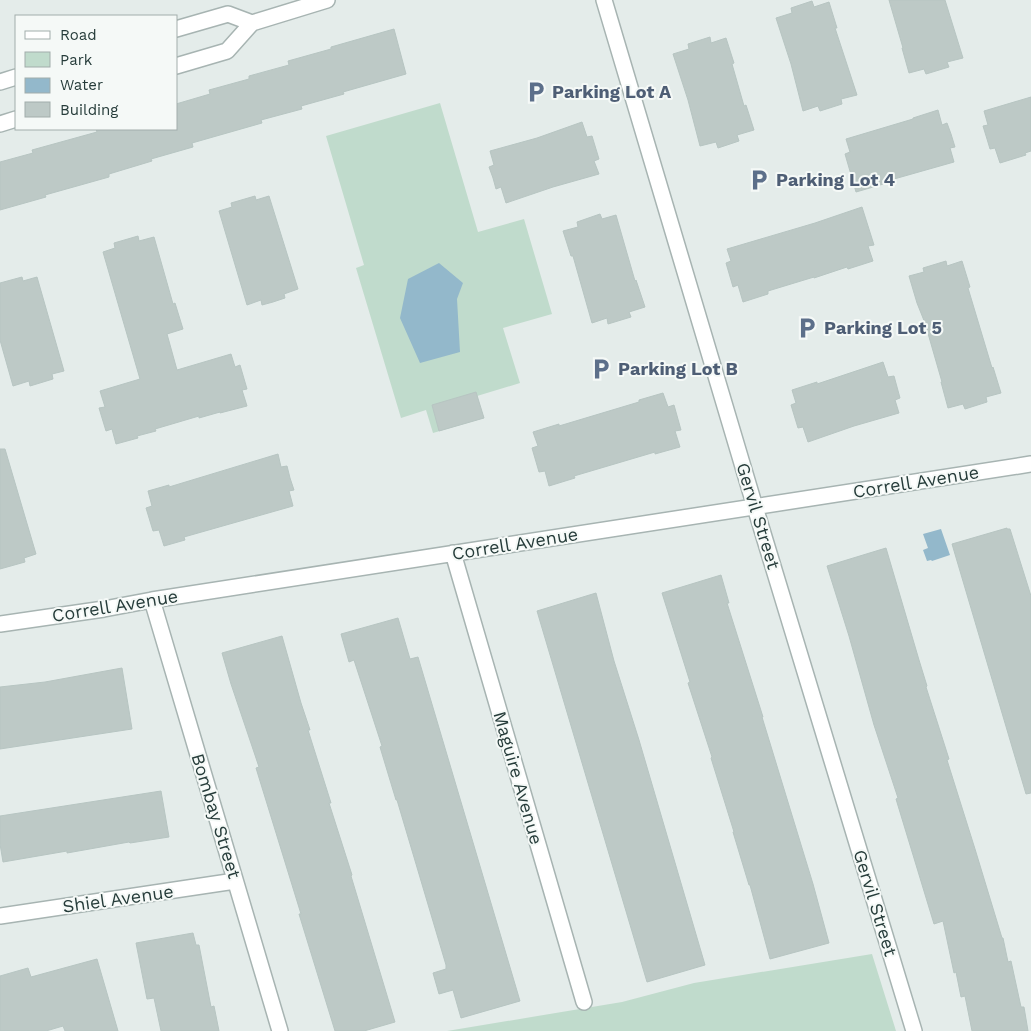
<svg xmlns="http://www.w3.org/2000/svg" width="1031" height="1031" font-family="'Work Sans',sans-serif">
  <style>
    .green { fill: #c0dbcc }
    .water { fill: #93b8cb }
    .building { fill: #bdc9c6; stroke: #b7c5c2 }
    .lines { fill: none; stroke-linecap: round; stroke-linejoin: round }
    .minor-casing { stroke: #a7b4b2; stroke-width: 18 }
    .minor { stroke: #fff; stroke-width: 15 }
    .labels { text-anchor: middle; stroke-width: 4; stroke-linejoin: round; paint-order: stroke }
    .service-label { font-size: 18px; font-weight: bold; fill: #4e5e75; stroke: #f5f9f7; text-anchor: start }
    .street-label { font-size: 18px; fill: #263c3a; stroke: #f5f9f7 }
  </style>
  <rect width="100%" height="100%" fill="#e4ecea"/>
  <path class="green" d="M 440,103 L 478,232 L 524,219 L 552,314 L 503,328 L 520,383 L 477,396 L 484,418 L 433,433 L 426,410 L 401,418 L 356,268 L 364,265 L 326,136 Z
    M 872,954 L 896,1031 L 447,1031 L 622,1002 L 694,983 Z"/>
  <path class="water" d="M 439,263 L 463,283 L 457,299 L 460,352 L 420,363 L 400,318 L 408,279 Z
    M 941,529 L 950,555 L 932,561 L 931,560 L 927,561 L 923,550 L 928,548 L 923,534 Z"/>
  <path class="building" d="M 889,0 L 945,0 L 963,58 L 947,62 L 949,67 L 926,74 L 924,69 L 909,73 L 902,48 L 903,48 Z
    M 812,1 L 814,7 L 829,2 L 837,28 L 835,28 L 857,95 L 841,99 L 842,104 L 820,111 L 818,106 L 803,111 L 791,64 L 776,18 L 792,13 L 791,8 Z
    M 394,29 L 406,74 L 343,92 L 344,94 L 301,106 L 302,109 L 261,120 L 262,123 L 192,143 L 193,147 L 151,159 L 152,161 L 109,174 L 109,177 L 45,195 L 46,197 L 0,210 L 0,162 L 33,153 L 32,150 L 97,132 L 96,129 L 176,129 L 176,104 L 210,94 L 209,90 L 249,79 L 249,76 L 289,65 L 288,61 L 331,49 L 331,47 Z
    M 710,37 L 711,43 L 726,38 L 734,63 L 732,64 L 744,106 L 746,105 L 754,130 L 737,135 L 739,141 L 718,148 L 716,142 L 700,146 L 688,100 L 673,54 L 689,49 L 688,44 Z
    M 1031,97 L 1031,151 L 1025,153 L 1026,155 L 1000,163 L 995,148 L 990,149 L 987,139 L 983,126 L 988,125 L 984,111 Z
    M 938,110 L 942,125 L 947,123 L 951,134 L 955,147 L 950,148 L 954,162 L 887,181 L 887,183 L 856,192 L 845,154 L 850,152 L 846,139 L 913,119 L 913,118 Z
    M 582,122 L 587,137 L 592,136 L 599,159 L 594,161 L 599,174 L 553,187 L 506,203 L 501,187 L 496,189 L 493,178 L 489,167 L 494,165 L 490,151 L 537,138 Z
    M 255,196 L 256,200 L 269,196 L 298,289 L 284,294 L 285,298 L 273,302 L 262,305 L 261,300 L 247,305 L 219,211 L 232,207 L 231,203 Z
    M 862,207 L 874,245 L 868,246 L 873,261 L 848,269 L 847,267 L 814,278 L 814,277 L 768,291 L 768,294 L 743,302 L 738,285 L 733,287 L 726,263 L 731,261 L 727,249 L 815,223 Z
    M 600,214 L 602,219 L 616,215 L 635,281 L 636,280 L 645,307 L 629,312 L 631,317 L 608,324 L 607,318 L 592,323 L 573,256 L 571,256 L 563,231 L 578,227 L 577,222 Z
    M 138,236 L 139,241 L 154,237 L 173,304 L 175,303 L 183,329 L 167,334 L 177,370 L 231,354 L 235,367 L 240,365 L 247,389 L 242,390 L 247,406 L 220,413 L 220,412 L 199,418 L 199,416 L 155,429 L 156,431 L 137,436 L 138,438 L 116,444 L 112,429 L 106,431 L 99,408 L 105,407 L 100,391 L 140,379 L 103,252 L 115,248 L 114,243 Z
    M 946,261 L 947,266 L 962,261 L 970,287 L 968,288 L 992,368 L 993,367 L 1001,393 L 986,397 L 987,402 L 965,409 L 963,404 L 948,408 L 941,382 L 942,382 L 925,323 L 917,303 L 909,276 L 924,272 L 923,268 Z
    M 22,277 L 23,281 L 37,277 L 64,371 L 52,374 L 53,379 L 30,386 L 29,381 L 13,386 L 0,340 L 0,283 Z
    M 883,362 L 888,377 L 894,376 L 900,398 L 895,400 L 899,413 L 854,426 L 808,442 L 803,427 L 798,428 L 791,405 L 796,403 L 792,390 L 817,382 L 817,384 Z
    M 476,392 L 484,418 L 439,431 L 432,405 Z
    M 663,393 L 668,407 L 674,405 L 681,430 L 675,431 L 680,447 L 655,454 L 655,452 L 574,476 L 575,478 L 549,486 L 545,471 L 539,472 L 532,448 L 538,446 L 533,432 L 559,424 L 559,426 L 639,402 L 639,400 Z
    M 0,449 L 5,449 L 36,554 L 24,558 L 25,562 L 0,569 Z
    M 278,454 L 281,467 L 287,466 L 290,478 L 294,490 L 289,491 L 293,506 L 184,537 L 185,540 L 164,546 L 159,530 L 153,531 L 146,508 L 152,506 L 148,491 L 169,485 L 169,487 Z
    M 1007,528 L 1007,529 L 1010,529 L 1031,596 L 1031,793 L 1026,794 L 952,544 Z
    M 886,548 L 919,660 L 927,686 L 926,687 L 949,759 L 947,760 L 975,849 L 1002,938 L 1003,938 L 1008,962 L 1011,961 L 1021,1007 L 1024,1007 L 1028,1031 L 972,1031 L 965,996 L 961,997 L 956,972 L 954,973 L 943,921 L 934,924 L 896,799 L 898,798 L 874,725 L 849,636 L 827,566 Z
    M 721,575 L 729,603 L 727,603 L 763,717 L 762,717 L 813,884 L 829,943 L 770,959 L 750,885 L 749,885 L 733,832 L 734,832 L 711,758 L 712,757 L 688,683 L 690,682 L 662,593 Z
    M 596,593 L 614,661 L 639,740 L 705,965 L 647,982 L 537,611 Z
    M 398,618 L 410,659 L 418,657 L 520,1001 L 461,1018 L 453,990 L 439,994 L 433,973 L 446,969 L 446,965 L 397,800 L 396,800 L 380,747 L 382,746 L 354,660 L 349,662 L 341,634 Z
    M 282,636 L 301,703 L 310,730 L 308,730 L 331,803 L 329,803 L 352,875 L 351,876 L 395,1022 L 364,1031 L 335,1031 L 299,914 L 301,914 L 256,768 L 259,767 L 231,684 L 222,653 Z
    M 122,668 L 132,729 L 0,749 L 0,687 L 45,682 Z
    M 161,791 L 169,837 L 130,843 L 129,842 L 67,853 L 67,851 L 3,862 L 0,844 L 0,816 Z
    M 193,933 L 196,945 L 199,945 L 211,1007 L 214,1006 L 219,1031 L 161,1031 L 154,998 L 147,999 L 136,943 Z
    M 97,959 L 118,1031 L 65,1031 L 63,1026 L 46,1031 L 0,1031 L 0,976 L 28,968 L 31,977 Z"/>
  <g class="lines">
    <g class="minor-casing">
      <path id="minor" d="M 604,0 L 755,507 L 914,1031
        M 176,29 L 228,14 L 252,23
        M 176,66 L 227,51 L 252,23 L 327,0
        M 0,82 L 16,77
        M 0,124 L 16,119
        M 453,553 L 584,1002
        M 152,600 L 280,1031
        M 0,624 L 104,609 L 152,600 L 1031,464
        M 0,916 L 235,881"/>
    </g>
    <use href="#minor" class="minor"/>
  </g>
  <defs>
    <g id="parking-bare" transform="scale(1.725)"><path d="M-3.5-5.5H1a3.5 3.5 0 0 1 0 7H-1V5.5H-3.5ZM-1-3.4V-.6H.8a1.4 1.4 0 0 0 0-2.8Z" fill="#5c6f8a" stroke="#f5f9f7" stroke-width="2.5" paint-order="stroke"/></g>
  </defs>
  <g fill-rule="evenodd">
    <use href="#parking-bare" x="536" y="92"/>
    <use href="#parking-bare" x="759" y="180"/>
    <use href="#parking-bare" x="807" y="328"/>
    <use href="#parking-bare" x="601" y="369"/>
  </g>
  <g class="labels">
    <g class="service-label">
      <text x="552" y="98">Parking Lot A</text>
      <text x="776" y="186">Parking Lot 4</text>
      <text x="824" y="334">Parking Lot 5</text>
      <text x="618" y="375">Parking Lot B</text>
    </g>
    <g class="street-label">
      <text transform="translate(916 482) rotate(-9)" y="6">Correll Avenue</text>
      <text transform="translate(758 516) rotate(73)" y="6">Gervil Street</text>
      <text transform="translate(515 544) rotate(-9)" y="6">Correll Avenue</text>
      <text transform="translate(115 606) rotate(-9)" y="6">Correll Avenue</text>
      <text transform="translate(518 778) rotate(74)" y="6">Maguire Avenue</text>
      <text transform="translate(216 816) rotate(73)" y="6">Bombay Street</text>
      <text transform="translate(118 899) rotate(-8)" y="6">Shiel Avenue</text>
      <text transform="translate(875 903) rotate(73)" y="6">Gervil Street</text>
    </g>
  </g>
  <rect x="15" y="15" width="162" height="115" fill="#f5f9f7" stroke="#a2adab"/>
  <rect x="25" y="31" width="25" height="8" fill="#ffffff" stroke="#a2adab"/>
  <text x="60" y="40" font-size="15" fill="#263c3a">Road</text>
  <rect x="25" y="52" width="25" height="15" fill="#c0dbcc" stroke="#a2adab"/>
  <text x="60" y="65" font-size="15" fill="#263c3a">Park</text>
  <rect x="25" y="78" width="25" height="15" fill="#93b8cb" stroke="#a2adab"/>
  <text x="60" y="90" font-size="15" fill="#263c3a">Water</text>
  <rect x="25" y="102" width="25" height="15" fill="#bdc9c6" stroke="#a2adab"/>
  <text x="60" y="115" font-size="15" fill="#263c3a">Building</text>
</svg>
